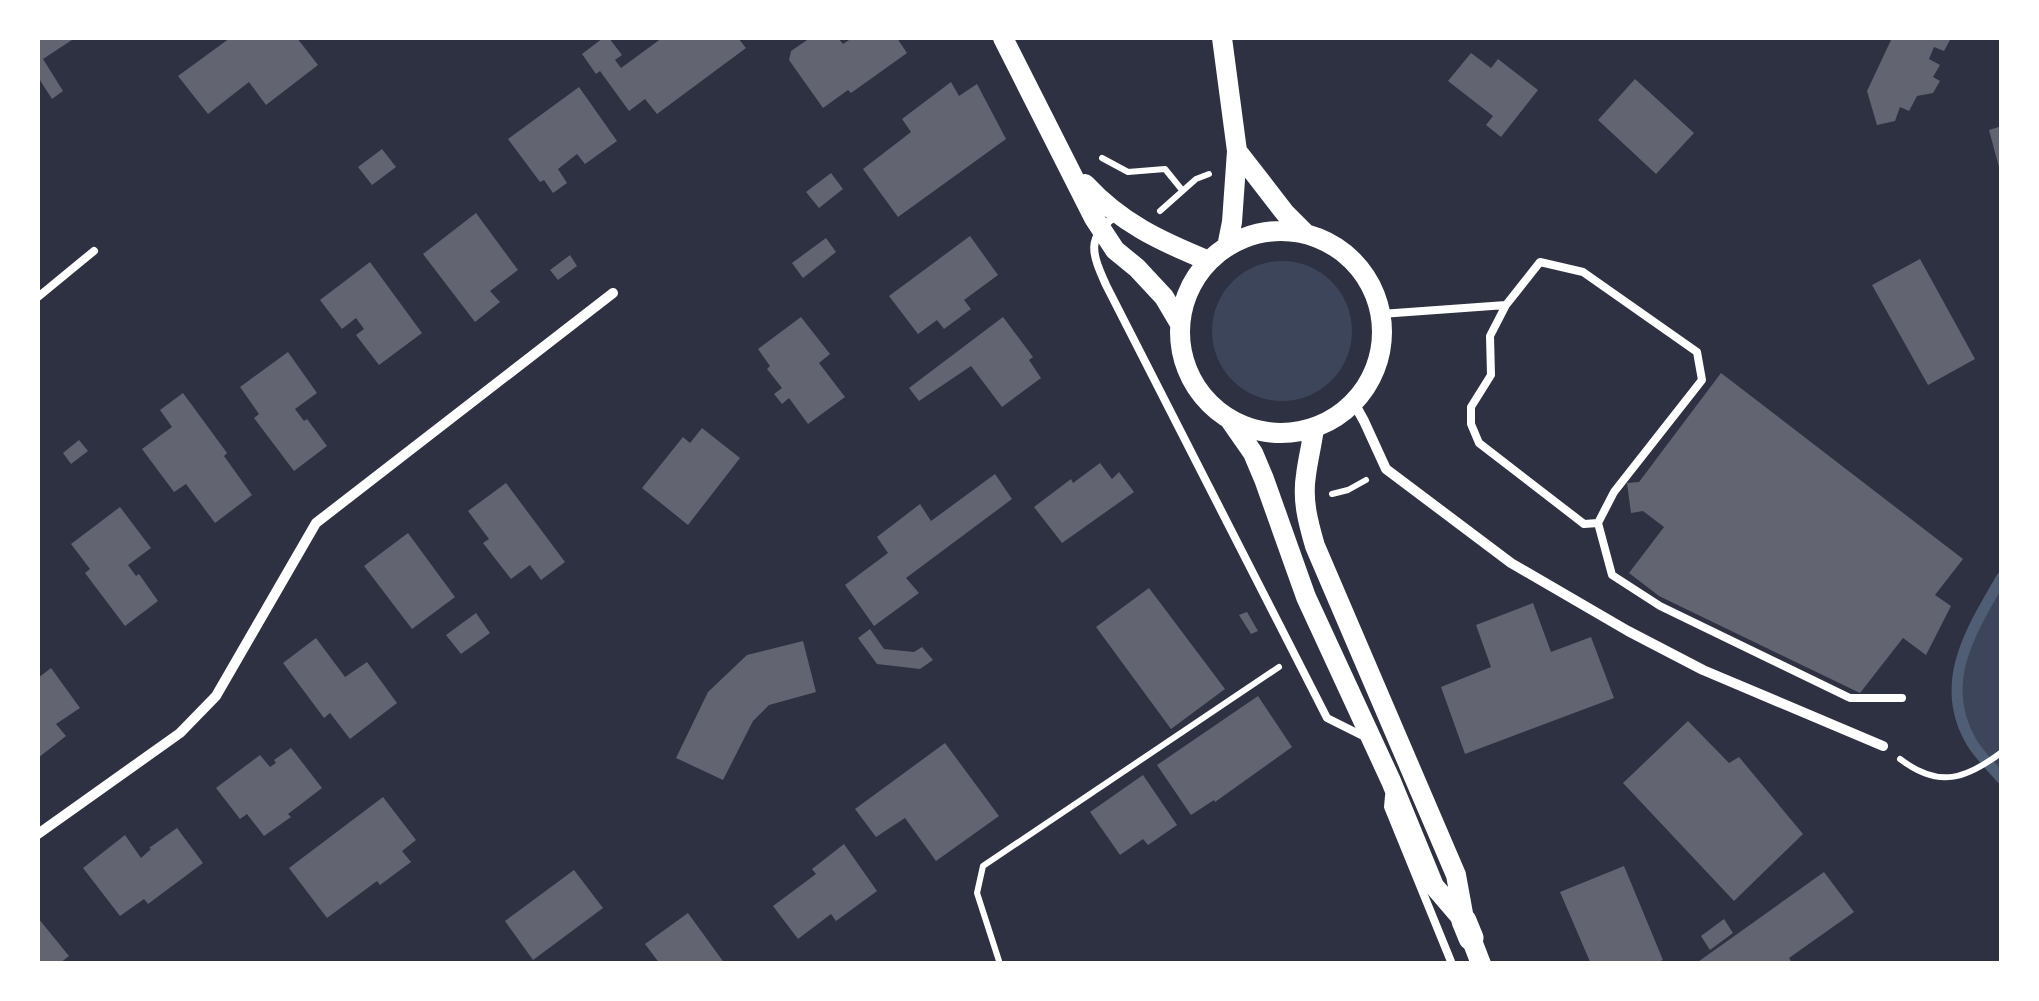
<svg xmlns="http://www.w3.org/2000/svg" width="2039" height="1001" font-family="Georgia,serif">
  <style>
    .green { fill: #3c4559 }
    .lines { fill: none; stroke-linecap: round; stroke-linejoin: round }
    .stream { stroke: #4f5d75; stroke-width: 11 }
    .building { fill: #626471 }
    .path { stroke: #fff; stroke-width: 6 }
    .service { stroke: #fff; stroke-width: 8 }
    .minor { stroke: #fff; stroke-width: 10 }
    .secondary { stroke: #fff; stroke-width: 20 }
    .primary { stroke: #fff; stroke-width: 25 }
  </style>
  <rect width="100%" height="100%" fill="#2d3142"/>
  <path class="green" d="M1212 331a70 70 0 1 1 140 0a70 70 0 1 1-140 0Z
    M 2001,577 L 2001,779 C 1992,767 1980,756 1972,743 C 1936,683 1972,629 2001,577 Z"/>
  <g class="lines">
    <path class="stream" d="M 2002,577 C 1972,629 1936,683 1972,743 C 1980,756 1992,767 2002,779"/>
  </g>
  <path class="building" d="M 38,38 L 75,38 L 43,59 L 63,91 L 52,99 L 38,77 Z
    M 230,38 L 297,38 L 318,65 L 266,105 L 249,82 L 208,114 L 178,76 Z
    M 603,38 L 609,38 L 622,55 L 615,60 L 621,68 L 662,38 L 738,38 L 746,48 L 657,114 L 645,99 L 629,111 L 600,71 L 596,74 L 582,54 Z
    M 810,38 L 838,38 L 843,44 L 852,38 L 897,38 L 907,53 L 851,93 L 848,90 L 823,108 L 789,60 L 791,51 Z
    M 1892,38 L 1951,38 L 1944,51 L 1934,47 L 1929,59 L 1940,65 L 1933,77 L 1940,81 L 1933,93 L 1917,96 L 1909,111 L 1900,107 L 1895,121 L 1877,125 L 1867,91 Z
    M 1471,53 L 1491,68 L 1498,59 L 1538,90 L 1501,137 L 1486,125 L 1493,116 L 1448,81 Z
    M 1635,79 L 1694,133 L 1656,174 L 1598,120 Z
    M 951,82 L 959,96 L 977,84 L 1006,139 L 898,217 L 863,169 L 911,132 L 902,119 Z
    M 579,87 L 617,141 L 585,164 L 577,154 L 558,169 L 567,183 L 553,193 L 544,180 L 540,182 L 508,139 Z
    M 2002,126 L 2002,171 L 2000,171 L 1989,130 Z
    M 382,149 L 396,167 L 372,185 L 358,167 Z
    M 831,173 L 843,189 L 819,208 L 806,192 Z
    M 476,213 L 518,270 L 490,291 L 500,302 L 475,322 L 423,254 Z
    M 970,236 L 998,275 L 964,300 L 971,309 L 944,329 L 937,320 L 918,334 L 889,296 Z
    M 826,238 L 836,252 L 803,278 L 792,263 Z
    M 570,255 L 577,266 L 558,280 L 550,270 Z
    M 1920,259 L 1975,359 L 1928,385 L 1872,285 Z
    M 370,262 L 422,333 L 379,365 L 356,335 L 364,329 L 356,318 L 342,329 L 320,300 Z
    M 801,317 L 830,354 L 819,363 L 845,397 L 808,424 L 789,398 L 782,404 L 774,394 L 782,388 L 767,369 L 770,366 L 758,349 Z
    M 1003,317 L 1033,357 L 1029,360 L 1041,378 L 1002,407 L 971,366 L 919,401 L 909,388 Z
    M 288,352 L 317,393 L 295,409 L 304,421 L 307,419 L 327,446 L 294,471 L 254,418 L 259,414 L 240,387 Z
    M 1721,373 L 1963,559 L 1935,595 L 1951,606 L 1926,655 L 1903,638 L 1860,693 L 1659,596 L 1629,573 L 1664,527 L 1643,511 L 1631,513 L 1627,483 L 1639,482 Z
    M 183,393 L 227,453 L 224,456 L 252,495 L 215,523 L 186,484 L 174,492 L 142,449 L 172,427 L 160,410 Z
    M 702,428 L 740,458 L 688,525 L 642,488 L 683,437 L 690,443 Z
    M 79,440 L 88,451 L 71,464 L 63,453 Z
    M 1100,463 L 1112,479 L 1119,472 L 1134,492 L 1062,543 L 1034,507 L 1071,479 L 1073,483 Z
    M 995,474 L 1012,499 L 906,578 L 919,593 L 874,626 L 845,585 L 888,553 L 877,537 L 920,504 L 931,521 Z
    M 506,483 L 565,562 L 541,580 L 530,565 L 511,579 L 483,543 L 489,539 L 468,511 Z
    M 120,507 L 151,548 L 128,565 L 136,576 L 139,574 L 158,601 L 125,626 L 85,573 L 90,569 L 71,544 Z
    M 408,533 L 455,597 L 412,629 L 364,566 Z
    M 1149,588 L 1225,689 L 1171,729 L 1096,627 Z
    M 1533,603 L 1551,652 L 1591,637 L 1614,698 L 1465,754 L 1441,687 L 1491,667 L 1476,625 Z
    M 1247,612 L 1258,631 L 1251,634 L 1239,615 Z
    M 476,613 L 490,633 L 461,654 L 446,635 Z
    M 870,629 L 884,649 L 914,652 L 922,647 L 933,660 L 920,669 L 877,664 L 858,638 Z
    M 316,638 L 345,677 L 367,662 L 397,703 L 350,739 L 330,713 L 324,718 L 283,663 Z
    M 803,641 L 816,692 L 769,705 L 753,721 L 723,780 L 676,758 L 708,692 L 747,655 Z
    M 51,668 L 80,708 L 56,724 L 66,736 L 38,758 L 38,678 Z
    M 1258,696 L 1292,747 L 1215,802 L 1214,800 L 1191,815 L 1157,765 Z
    M 1688,721 L 1729,763 L 1739,757 L 1803,834 L 1734,901 L 1623,783 Z
    M 945,743 L 999,816 L 936,861 L 905,818 L 876,837 L 855,809 Z
    M 291,748 L 322,788 L 288,814 L 291,817 L 264,836 L 247,814 L 240,819 L 216,788 L 260,755 L 270,767 L 276,763 L 274,760 Z
    M 1143,775 L 1177,825 L 1148,845 L 1143,839 L 1120,855 L 1090,812 Z
    M 383,797 L 416,840 L 402,851 L 411,862 L 380,885 L 377,881 L 327,918 L 289,868 Z
    M 177,828 L 203,863 L 148,904 L 144,899 L 120,916 L 83,868 L 125,835 L 141,858 L 151,849 L 149,848 Z
    M 844,844 L 877,891 L 836,921 L 831,914 L 798,939 L 773,906 L 816,874 L 812,869 Z
    M 1624,866 L 1663,960 L 1654,964 L 1607,964 L 1607,962 L 1591,964 L 1560,892 Z
    M 574,870 L 603,908 L 533,960 L 505,921 Z
    M 1824,872 L 1854,912 L 1789,958 L 1793,964 L 1695,964 Z
    M 688,913 L 725,964 L 660,964 L 645,944 Z
    M 38,918 L 69,956 L 59,964 L 38,964 Z
    M 1724,919 L 1733,933 L 1710,950 L 1701,936 Z"/>
  <g class="lines">
    <path class="path" d="M 1102,158 L 1128,172 L 1165,169 L 1182,190
      M 1160,211 L 1196,179 L 1209,174
      M 1332,494 L 1348,490 L 1366,480
      M 1900,759 C 1939,789 1966,779 2002,752
      M 1000,964 L 977,893 L 983,866 L 1279,667"/>
    <path class="service" d="M 1117,215 C 1085,237 1092,254 1106,285 L 1327,718 L 1365,737
      M 38,297 L 94,251
      M 1381,314 L 1506,305 L 1540,262 L 1583,272 L 1697,352 L 1702,380 L 1614,492 L 1598,523 L 1584,524 L 1479,443 L 1471,424 L 1471,407 L 1491,375 L 1490,336 L 1506,305
      M 1598,523 L 1612,575 L 1660,606 L 1850,698 L 1902,698
      M 1389,796 L 1388,807 L 1452,964"/>
    <path class="minor" d="M 1354,403 L 1364,421 L 1386,469 L 1511,563 L 1628,631 L 1703,670 L 1883,746
      M 38,834 L 180,733 L 216,696 L 316,523 L 613,293"/>
    <path class="secondary" d="M 1003,38 L 1094,218 L 1115,250 L 1137,268 L 1164,297 L 1180,324
      M 1222,38 L 1237,151 L 1232,222 L 1227,247
      M 1237,151 L 1285,213 L 1306,234
      M 1085,184 C 1121,223 1160,241 1209,261
      M1180 332a101 101 0 1 1 202 0a101 101 0 1 1-202 0Z
      M 1230,420 L 1253,453 L 1264,479 L 1306,597 L 1391,781 L 1434,886 L 1464,921
      M 1314,428 C 1312,444 1308,459 1306,475 C 1302,500 1308,522 1315,546 L 1456,875 L 1464,919
      M 1471,938 L 1481,964"/>
    <path class="primary" d="M 1464,921 L 1471,938"/>
  </g>
  <rect width="2039" height="1001" fill="none" stroke="#ffffff" stroke-width="80"/>
</svg>
